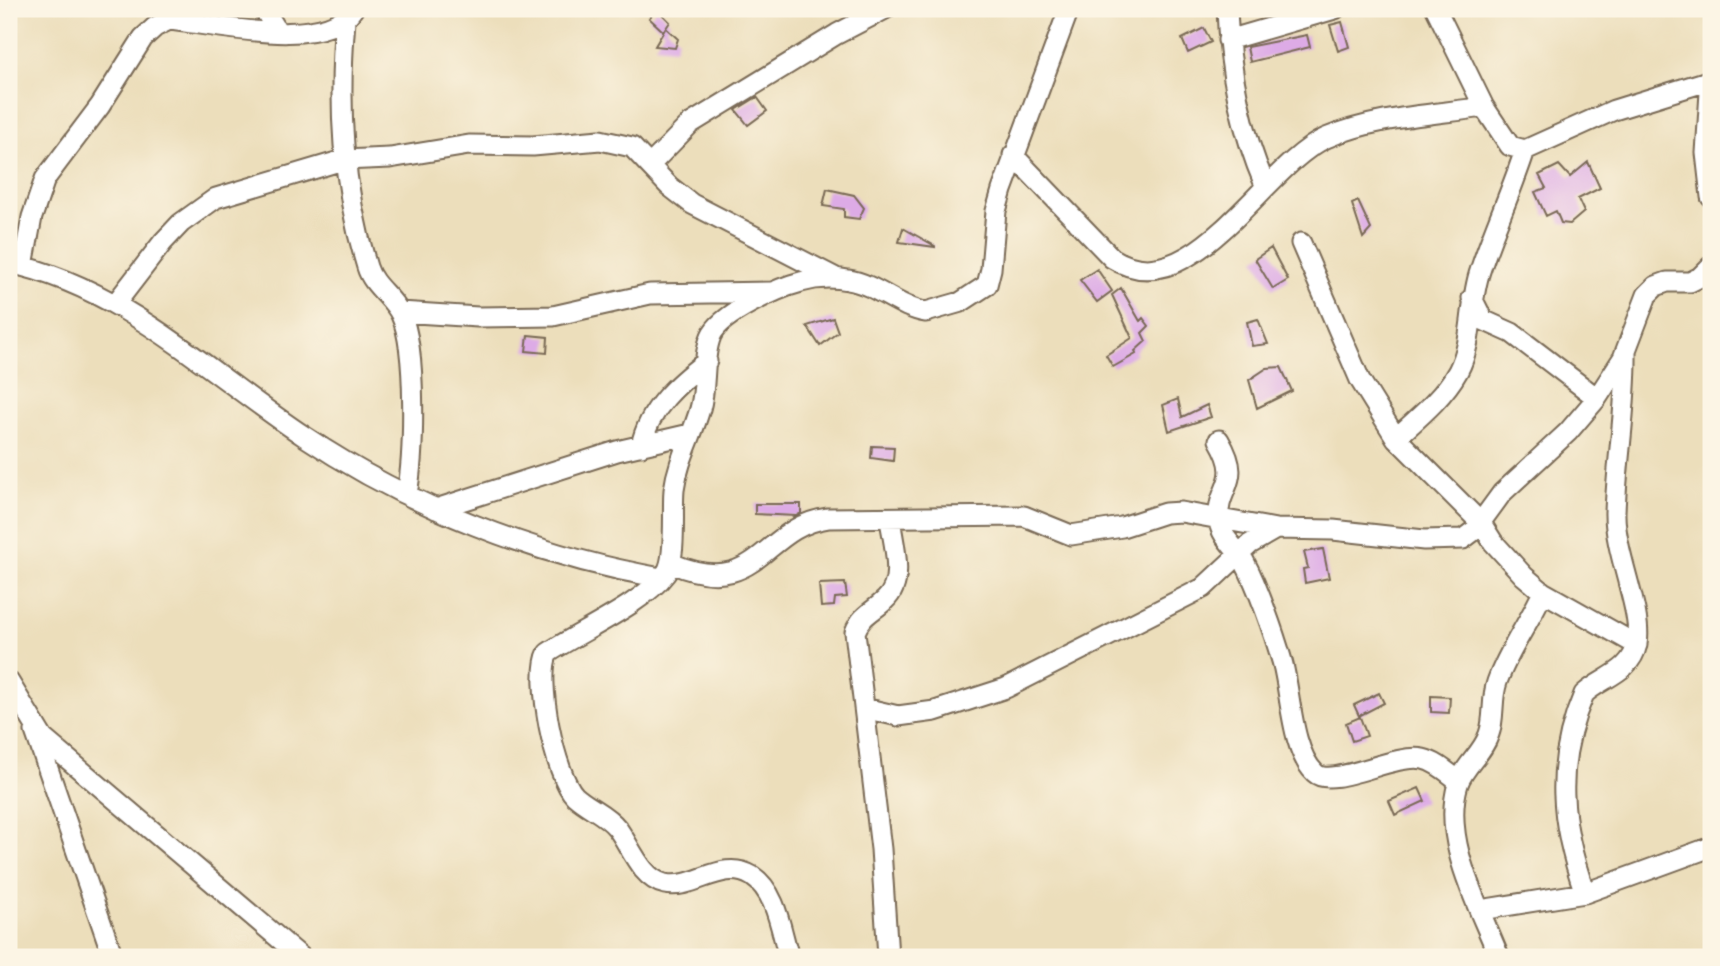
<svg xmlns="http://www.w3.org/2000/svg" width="1720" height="966" font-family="'Playpen Sans',sans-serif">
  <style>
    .building { fill: #ddabe6 }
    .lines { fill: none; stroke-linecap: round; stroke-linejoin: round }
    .minor-casing { stroke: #796955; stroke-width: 23 }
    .minor { stroke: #fff; stroke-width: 19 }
  </style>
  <rect width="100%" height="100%" fill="#fcf5e5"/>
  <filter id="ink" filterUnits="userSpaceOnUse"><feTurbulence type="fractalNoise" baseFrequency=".0143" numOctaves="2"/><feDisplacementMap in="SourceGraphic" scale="14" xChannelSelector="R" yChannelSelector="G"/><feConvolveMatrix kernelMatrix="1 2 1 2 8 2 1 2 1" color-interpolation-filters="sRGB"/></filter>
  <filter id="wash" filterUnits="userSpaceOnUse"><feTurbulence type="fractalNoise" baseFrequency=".00686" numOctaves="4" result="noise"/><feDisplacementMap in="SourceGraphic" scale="28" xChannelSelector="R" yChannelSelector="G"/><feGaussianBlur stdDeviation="1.57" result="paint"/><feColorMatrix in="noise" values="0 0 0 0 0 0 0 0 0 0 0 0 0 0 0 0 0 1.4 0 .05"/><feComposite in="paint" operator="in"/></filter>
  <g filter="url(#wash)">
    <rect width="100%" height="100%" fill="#ecdebb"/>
    <g id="blocks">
      <path class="building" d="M 657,9 L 670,22 L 666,28 L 678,39 L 675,48 L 655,46 L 665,29 L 663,31 L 649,18 Z
        M 1342,22 L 1349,47 L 1338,51 L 1330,25 Z
        M 1204,28 L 1211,42 L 1188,53 L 1182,39 Z
        M 1307,35 L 1310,47 L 1250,62 L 1247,47 Z
        M 757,97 L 767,111 L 748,125 L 736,110 Z
        M 1588,162 L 1600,188 L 1578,199 L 1584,212 L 1570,224 L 1561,223 L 1556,211 L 1546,216 L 1535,192 L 1546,188 L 1539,175 L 1559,165 L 1570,177 Z
        M 827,189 L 854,195 L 864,208 L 859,219 L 844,217 L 844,209 L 823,206 Z
        M 1358,201 L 1371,229 L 1363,238 L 1352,204 Z
        M 903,228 L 935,246 L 935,247 L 899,242 Z
        M 1271,248 L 1288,280 L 1273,289 L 1255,259 Z
        M 1097,269 L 1112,291 L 1097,302 L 1080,280 Z
        M 1121,288 L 1140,321 L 1143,318 L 1149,326 L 1142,333 L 1146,341 L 1135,351 L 1136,354 L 1113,367 L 1106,355 L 1132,338 L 1112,295 Z
        M 833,318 L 838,332 L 820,346 L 807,326 Z
        M 1258,319 L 1268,344 L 1252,346 L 1247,322 Z
        M 528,335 L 548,337 L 547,353 L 526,351 Z
        M 1281,367 L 1292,391 L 1257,408 L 1249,380 L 1267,368 Z
        M 1178,399 L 1182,417 L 1207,405 L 1211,417 L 1169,431 L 1163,405 Z
        M 872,446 L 894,447 L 893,461 L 871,458 Z
        M 755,504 L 801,504 L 801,513 L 796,516 L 755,514 Z
        M 1323,549 L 1329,578 L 1305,583 L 1303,569 L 1308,568 L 1304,552 Z
        M 845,583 L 847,597 L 835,598 L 834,606 L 821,607 L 819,584 Z
        M 1379,693 L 1384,703 L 1359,716 L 1354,705 Z
        M 1431,696 L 1450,697 L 1449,713 L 1431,712 Z
        M 1360,717 L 1367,736 L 1352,741 L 1346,723 Z
        M 1419,788 L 1425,801 L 1395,815 L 1389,801 Z"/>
    </g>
  </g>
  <g filter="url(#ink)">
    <use href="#blocks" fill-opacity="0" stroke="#796955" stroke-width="2"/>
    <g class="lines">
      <g class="minor-casing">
        <path id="minor" d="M 264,9 L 278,32
          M 1227,9 C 1229,70 1241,129 1265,185
          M 1436,9 L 1484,107 L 1510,146 L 1525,150 L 1614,110 L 1711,80
          M 345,20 C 338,107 342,184 367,267 C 373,287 393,297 401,315 C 417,349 414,456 407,494
          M 1228,40 L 1335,9
          M 1711,77 L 1706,153 L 1711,197
          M 1013,155 L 1112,258 C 1191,309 1263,166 1326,138 C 1375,117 1431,115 1484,107
          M 650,165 L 690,124 L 837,34 L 885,9
          M 1301,243 L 1360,380 L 1396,438 L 1481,523 L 1493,542 L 1524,576 L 1543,592 L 1637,645
          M 9,263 C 123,287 209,373 304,436 C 410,507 536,556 661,578
          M 23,266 L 32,217 L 45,179 L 100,106 L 143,38 L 155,27 L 169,20 C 213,24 325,52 353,9
          M 1472,298 L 1483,320 L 1512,333 L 1597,398
          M 116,303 L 163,242 L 181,223 L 216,198 L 343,160 L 390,158 L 469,145 L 533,146 L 600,140 L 632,147 L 669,186 L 692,204 L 834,277
          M 400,312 L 478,317 L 553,316 L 650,294 L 771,292
          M 1396,438 C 1418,418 1443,398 1458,371 C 1474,341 1469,303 1480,271 C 1493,230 1512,191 1525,150
          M 1219,440 C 1245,484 1216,485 1219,521 C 1221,537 1236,548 1244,561 C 1258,587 1274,633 1282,661 C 1291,692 1291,750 1315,773 C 1332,789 1394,753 1423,759 C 1437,762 1448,773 1459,781
          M 641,446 C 649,408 678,383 707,361
          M 436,509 L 617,451 L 690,434
          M 671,563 C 759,601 761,527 828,518 L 1024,516 L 1071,535 L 1122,527 L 1165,513 L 1181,512 L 1276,529 L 1333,530 L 1424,540 L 1463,539 L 1475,530 L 1502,493 L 1568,432 L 1597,398 L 1623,358 L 1647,295 L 1656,286 L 1667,282 L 1690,282 L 1700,277 L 1711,266
          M 9,682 L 43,738 L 301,957
          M 864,708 L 898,716 L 935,711 L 1006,688 L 1203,588 L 1250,544 L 1276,529
          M 35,731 L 113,957
          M 1585,893 C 1560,823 1554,764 1584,694 C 1602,677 1631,673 1637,644 C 1643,612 1614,552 1615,512 C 1617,458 1627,405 1626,351
          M 1480,910 L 1585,893 L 1711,847
          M 789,957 C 781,932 777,892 752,876 C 722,858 695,890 665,884 C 641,879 630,845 617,828 C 606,814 588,808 575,796 C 555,776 535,678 548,653 C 581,631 643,604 666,573 C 677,559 672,510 674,490 C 678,460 692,437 700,409 C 707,386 702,358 711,336 C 720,314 778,288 801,282 C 815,278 833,277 848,280 C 876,284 899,308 926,312 L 961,302 L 987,285 L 991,269 L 996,211 L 1002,190 L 1069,9
          M 888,957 L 881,849 L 855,632 C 862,614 873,612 885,600 C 906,581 893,543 890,519
          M 1499,957 C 1479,906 1441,840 1458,784 C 1464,766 1483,753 1489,734 C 1495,718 1491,699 1497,682 C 1508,651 1529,623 1543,592"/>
      </g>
      <use href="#minor" class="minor"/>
    </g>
  </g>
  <rect width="1720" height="966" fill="none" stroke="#fcf5e5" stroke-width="35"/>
</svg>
